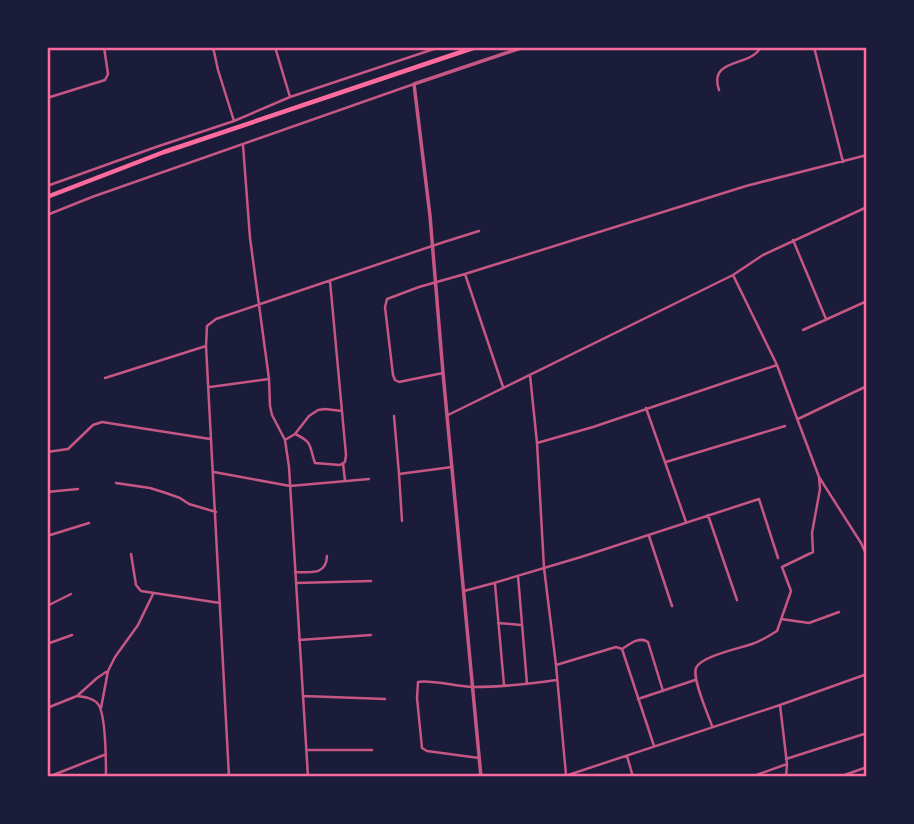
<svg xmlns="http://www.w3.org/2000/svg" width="914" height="824" font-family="'Source Serif 4',serif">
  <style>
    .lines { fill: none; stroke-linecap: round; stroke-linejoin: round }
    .minor { stroke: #c65784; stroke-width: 2.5 }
    .tertiary { stroke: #c65784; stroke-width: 3.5 }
    .trunk { stroke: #ff6b9d; stroke-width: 4.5 }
    .neatline { fill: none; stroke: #ff6b9d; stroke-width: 2.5 }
  </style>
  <rect width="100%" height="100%" fill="#1b1b3a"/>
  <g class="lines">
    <path class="minor" d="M 213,47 L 218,70 L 234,121
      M 275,47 L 290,97
      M 814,47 L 843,162
      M 719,90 C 708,57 750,68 761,47
      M 47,98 L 105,80 L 108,74 L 104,47
      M 243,145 L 250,238 L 269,379 L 270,406 L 272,415 L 285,440
      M 47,186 L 156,147 L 234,121 L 290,97 L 440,47
      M 47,215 L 92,197 L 414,84
      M 793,240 L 826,319
      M 465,274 L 503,387
      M 733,275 L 777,365 L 819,477 L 861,543 L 867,556
      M 803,330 L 867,301
      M 443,373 L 399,382 L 395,380 L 393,375 L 385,307 L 387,299 L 419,287 L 465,274 L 746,186 L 867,155
      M 530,375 L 537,443 L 544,568 L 556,665 L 566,775
      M 105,378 L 206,346
      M 210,387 L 269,379
      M 646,408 L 686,522
      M 448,415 L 733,275 L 763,255 L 867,207
      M 394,416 L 399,474 L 452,467
      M 798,419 L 867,386
      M 295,434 C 313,442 309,446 315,463 L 340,465 L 345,462 L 346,455 L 330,281
      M 537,443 L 593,427 L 777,365
      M 47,452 L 68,449 L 93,425 L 102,422 L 210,439
      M 666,462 L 785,426
      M 343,463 L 345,481
      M 214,472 L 290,486 L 369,479
      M 399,474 L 402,521
      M 116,483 L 150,488 L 166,493 L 180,498 L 189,504 L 216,512
      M 47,492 L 78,489
      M 708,515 L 737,600
      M 47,521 L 47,536 L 89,523
      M 649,536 L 672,606
      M 131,554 L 136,585 L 141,591 L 220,603
      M 295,572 C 310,572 326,576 327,556
      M 518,576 L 527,684
      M 296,583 L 371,581
      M 495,584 L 504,685
      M 464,591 L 494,583 L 581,557 L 759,499 L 778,558
      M 47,606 L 71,594
      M 781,619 L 809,623 L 839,612
      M 498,623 L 521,625
      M 299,640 L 371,635
      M 47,644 L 72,635
      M 622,649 C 630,644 639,636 648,642 L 663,691
      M 556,665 L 616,647 L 622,649 L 654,746
      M 77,696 C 85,697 93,698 98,704 C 106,714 106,763 106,777
      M 303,696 L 385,699
      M 638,699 L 695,680
      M 780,705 L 787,764 L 786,777
      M 47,708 L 77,696 L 97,678 L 106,672
      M 101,708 L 108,671 L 115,657 L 138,625 L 153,594
      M 712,726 C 708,714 692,679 696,668 C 701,656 741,648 752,644 C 761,641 769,636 777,631 L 791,591 L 782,567 L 813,552 L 812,533 L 820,489 L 819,477
      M 307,750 L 372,750
      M 627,756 L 633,777
      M 479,758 L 427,751 L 422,748 L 417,698 L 418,682 C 429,679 459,687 473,687 C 501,687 529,684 557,680
      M 786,759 L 867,733
      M 48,777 L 104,755
      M 229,777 L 206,346 L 207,326 L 216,319 L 444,242 L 479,231
      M 308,777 L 289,467 L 285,440 L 295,434 L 309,416 L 318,410 L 325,409 L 342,411
      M 562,777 L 780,705 L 867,674
      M 751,777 L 787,764
      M 839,777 L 867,767"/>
    <path class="tertiary" d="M 481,777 L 443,373 L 430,216 L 414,84 L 524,47"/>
    <path class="trunk" d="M 47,197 L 164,152 L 476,47"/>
  </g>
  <rect width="914" height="824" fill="none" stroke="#1b1b3a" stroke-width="98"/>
  <rect x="49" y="49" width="816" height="726" class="neatline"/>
</svg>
